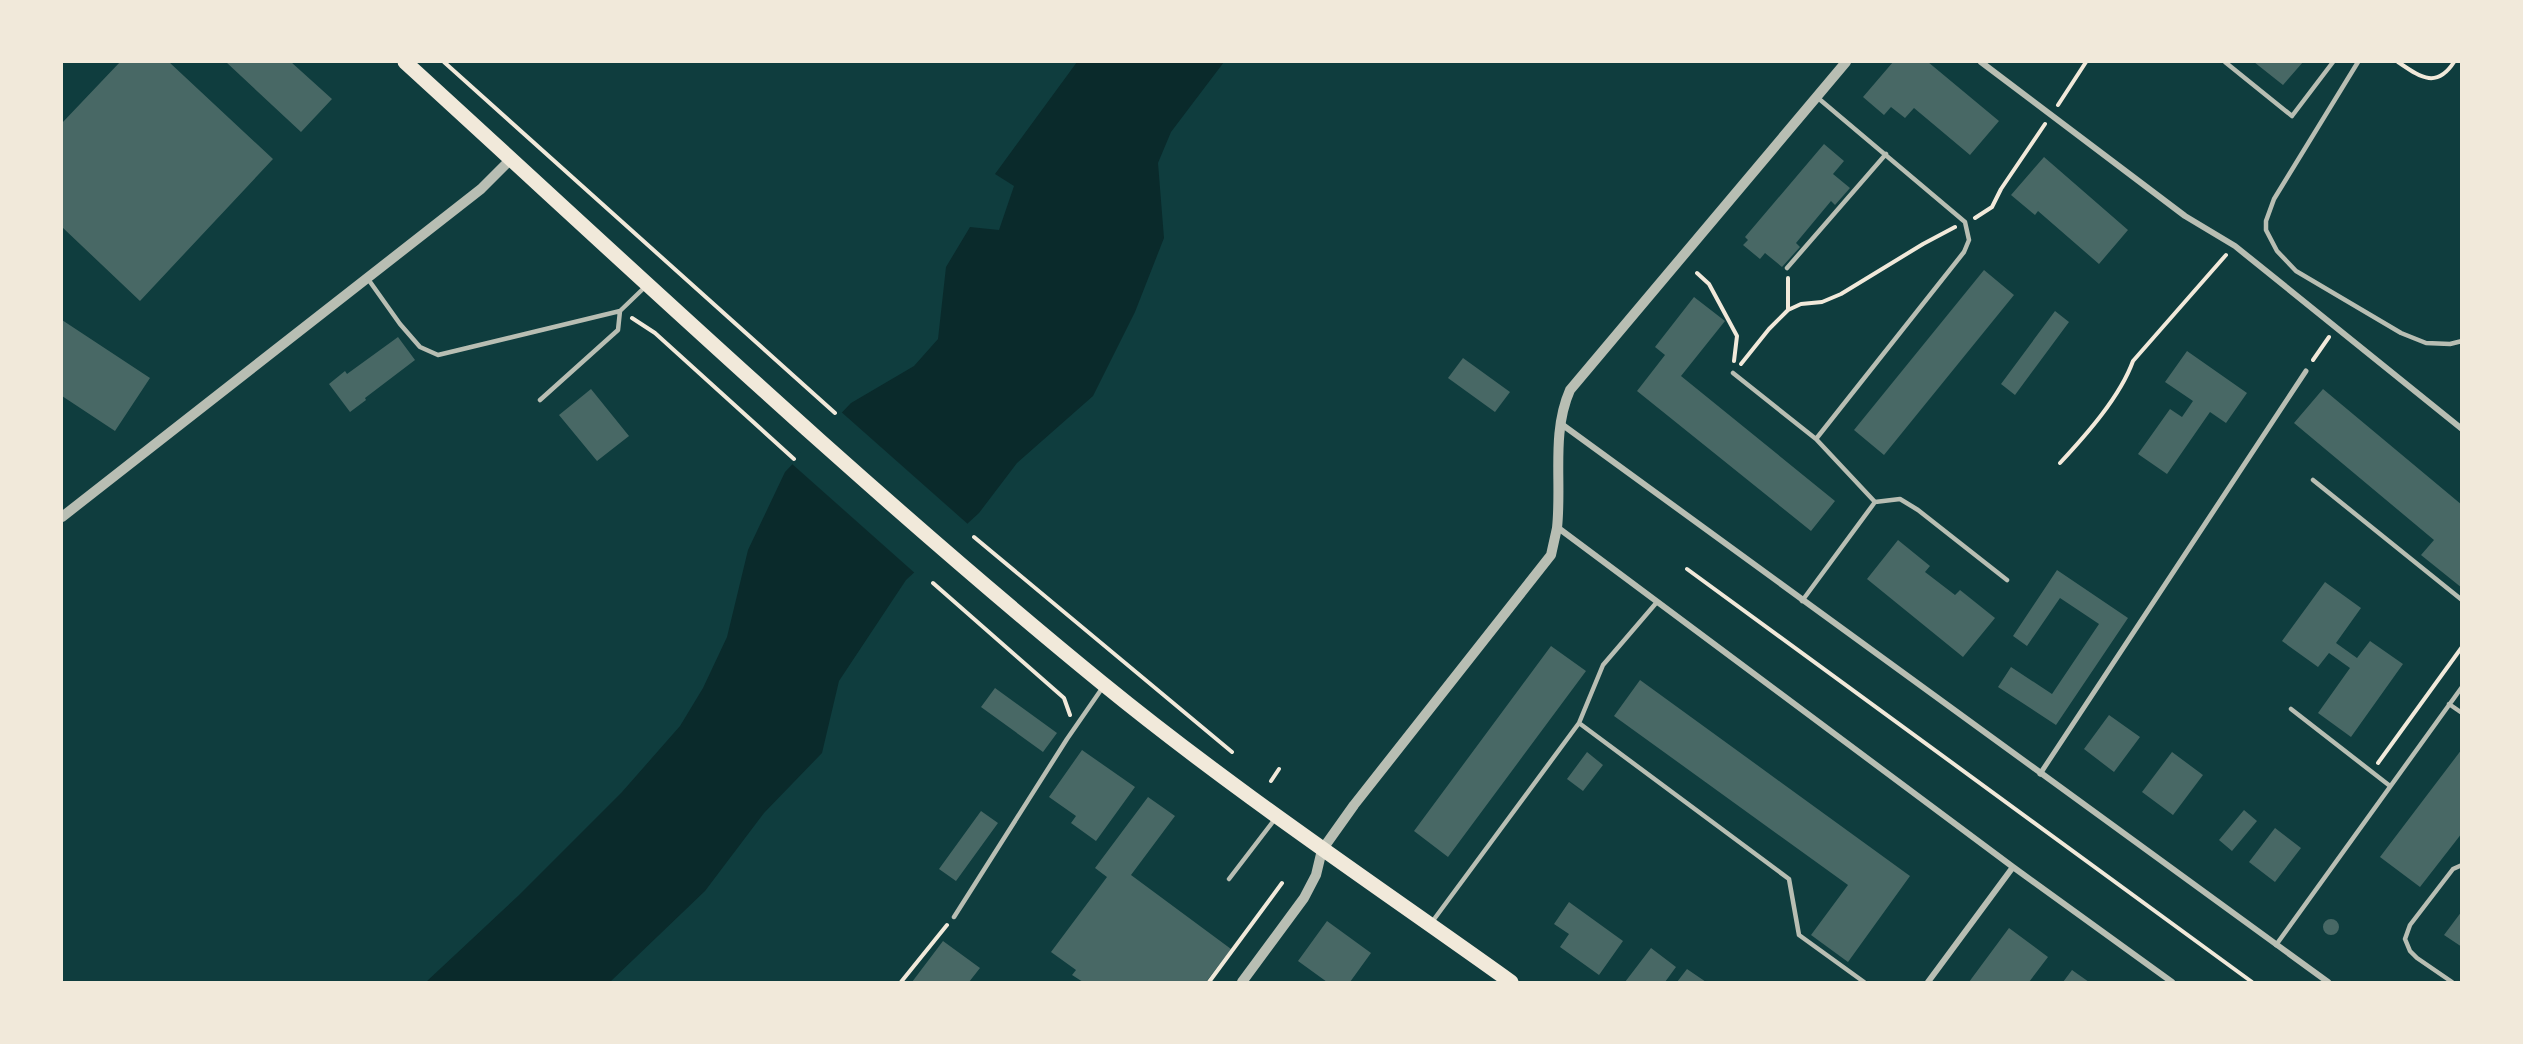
<svg xmlns="http://www.w3.org/2000/svg" width="2523" height="1044" font-family="'Source Sans 3',sans-serif">
  <style>
    .water { fill: #0a2a2b }
    .pier { fill: #0f3d3e }
    .building { fill: #486865 }
    .lines { fill: none; stroke-linecap: round; stroke-linejoin: round }
    .path { stroke: #f1e9da; stroke-width: 4 }
    .service { stroke: #b8beb3; stroke-width: 4.5 }
    .pedestrian { stroke: #b8beb3; stroke-width: 5 }
    .minor { stroke: #b8beb3; stroke-width: 6 }
    .tertiary { stroke: #b8beb3; stroke-width: 10 }
    .primary { stroke: #f1e9da; stroke-width: 15 }
  </style>
  <rect width="100%" height="100%" fill="#0f3d3e"/>
  <path class="water" d="M 1077,62 L 1224,62 L 1171,132 L 1158,163 L 1164,238 L 1135,312 L 1093,396 L 1017,463 L 979,513 L 906,580 L 839,681 L 822,753 L 764,813 L 705,891 L 610,982 L 426,982 L 518,896 L 622,792 L 680,726 L 703,688 L 727,637 L 748,550 L 785,472 L 851,403 L 914,366 L 938,339 L 946,267 L 970,227 L 999,230 L 1014,186 L 995,174 Z"/>
  <path class="pier" d="M 839,410 L 970,526 L 917,575 L 791,463 Z"/>
  <path class="building" d="M 120,62 L 169,62 L 273,159 L 140,301 L 62,227 L 62,123 Z
    M 226,62 L 291,62 L 332,99 L 301,132 Z
    M 1893,62 L 1928,62 L 1999,121 L 1970,155 L 1914,108 L 1905,118 L 1891,107 L 1884,115 L 1863,97 Z
    M 2254,62 L 2303,62 L 2283,85 Z
    M 1824,144 L 1844,161 L 1833,174 L 1850,188 L 1835,205 L 1831,201 L 1796,243 L 1800,247 L 1782,267 L 1765,253 L 1760,259 L 1743,245 L 1748,240 L 1745,237 Z
    M 2044,157 L 2128,230 L 2099,264 L 2038,211 L 2035,215 L 2011,195 Z
    M 1984,270 L 2014,295 L 1884,455 L 1854,430 Z
    M 1694,297 L 1725,321 L 1681,376 L 1835,501 L 1811,531 L 1637,391 L 1665,355 L 1655,347 Z
    M 2055,311 L 2069,322 L 2015,395 L 2001,384 Z
    M 62,320 L 150,378 L 115,431 L 62,396 Z
    M 398,337 L 415,360 L 365,398 L 366,400 L 350,412 L 329,384 L 345,371 L 347,374 Z
    M 2187,351 L 2247,393 L 2226,423 L 2210,412 L 2167,474 L 2138,454 L 2170,409 L 2182,417 L 2193,401 L 2165,382 Z
    M 1463,358 L 1510,392 L 1495,412 L 1448,378 Z
    M 591,389 L 629,436 L 597,461 L 559,415 Z
    M 2323,389 L 2462,505 L 2462,588 L 2421,555 L 2434,540 L 2294,423 Z
    M 1898,540 L 1930,566 L 1925,572 L 1955,595 L 1960,590 L 1995,618 L 1963,657 L 1867,579 Z
    M 2057,570 L 2128,618 L 2056,725 L 1998,687 L 2011,667 L 2052,694 L 2099,624 L 2060,598 L 2027,646 L 2013,636 Z
    M 2325,582 L 2361,608 L 2336,643 L 2357,658 L 2370,641 L 2403,664 L 2351,737 L 2318,713 L 2350,668 L 2329,653 L 2318,667 L 2282,641 Z
    M 1551,646 L 1586,671 L 1448,857 L 1414,831 Z
    M 1640,680 L 1910,876 L 1848,962 L 1811,935 L 1848,885 L 1614,716 Z
    M 995,688 L 1057,733 L 1043,752 L 981,707 Z
    M 2109,715 L 2140,737 L 2114,772 L 2084,749 Z
    M 2462,749 L 2462,833 L 2420,887 L 2380,857 Z
    M 1082,750 L 1135,787 L 1096,841 L 1071,823 L 1076,816 L 1049,797 Z
    M 1587,752 L 1603,765 L 1583,791 L 1567,779 Z
    M 2172,752 L 2203,775 L 2173,815 L 2142,792 Z
    M 1148,797 L 1175,816 L 1131,875 L 1231,949 L 1206,982 L 1083,982 L 1072,975 L 1076,970 L 1051,952 L 1107,877 L 1095,868 Z
    M 2244,810 L 2257,821 L 2232,851 L 2219,840 Z
    M 981,811 L 998,823 L 956,881 L 939,869 Z
    M 2275,828 L 2301,848 L 2275,882 L 2249,862 Z
    M 1569,902 L 1623,941 L 1599,975 L 1560,947 L 1569,934 L 1554,924 Z
    M 2462,911 L 2462,947 L 2444,935 Z
    M2323 927a8 8 0 1 1 16 0a8 8 0 1 1-16 0Z
    M 1327,921 L 1371,953 L 1350,982 L 1327,982 L 1298,961 Z
    M 2009,928 L 2048,957 L 2029,982 L 1969,982 Z
    M 943,941 L 980,968 L 969,982 L 912,982 Z
    M 1651,948 L 1676,967 L 1665,982 L 1625,982 Z
    M 1687,969 L 1706,982 L 1677,982 Z
    M 2072,970 L 2089,982 L 2063,982 Z"/>
  <g class="lines">
    <path class="path" d="M 444,62 L 835,413
      M 2398,62 C 2419,76 2436,90 2454,62
      M 2058,105 L 2086,62
      M 1975,218 L 1992,207 L 2001,189 L 2045,124
      M 1697,273 L 1709,284 L 1737,336 L 1734,361
      M 1788,278 L 1788,309
      M 632,318 L 655,333 L 794,459
      M 2313,360 L 2329,337
      M 1741,364 L 1769,329 L 1788,310 L 1801,304 L 1822,302 L 1841,294 L 1923,244 L 1955,227
      M 2060,463 C 2086,435 2120,397 2133,361 L 2226,255
      M 974,537 L 1232,752
      M 1687,569 L 2252,982
      M 933,583 L 1064,698 L 1070,715
      M 2378,763 L 2462,647
      M 1271,781 L 1279,769
      M 901,982 L 947,925
      M 1209,982 L 1282,883"/>
    <path class="service" d="M 2225,62 L 2292,116 L 2333,62
      M 2358,62 L 2274,199 L 2266,221 L 2266,230 L 2277,251 L 2296,271 L 2401,333 L 2426,343 L 2450,344 L 2462,341
      M 1787,268 L 1886,154
      M 368,279 L 400,324 L 420,347 L 438,355 L 620,311 L 646,286
      M 1733,373 L 1816,439 L 1875,502 L 1900,499 L 1918,510 L 2007,580
      M 540,400 L 618,330 L 620,311
      M 1816,439 L 1964,252 L 1969,240 L 1965,222 L 1818,98
      M 2313,480 L 2462,600
      M 1802,601 L 1875,502
      M 2449,704 L 2462,713
      M 2291,709 L 2390,786
      M 1579,723 L 1789,879 L 1799,935 L 1864,982
      M 1229,879 L 1275,819
      M 954,917 L 1067,739 L 1103,687
      M 1432,922 L 1579,723 L 1603,665 L 1657,602
      M 2276,945 L 2462,687
      M 2452,982 L 2417,958 L 2410,951 L 2405,939 L 2410,925 L 2453,869 L 2462,865"/>
    <path class="pedestrian" d="M 2040,774 L 2306,371"/>
    <path class="minor" d="M 1981,62 L 2185,216 L 2235,246 L 2462,429
      M 1560,423 L 2328,982
      M 1557,527 L 2013,867 L 2172,982
      M 1928,982 L 2013,867"/>
    <path class="tertiary" d="M 62,517 L 481,189 L 511,159
      M 1242,982 L 1304,898 L 1316,875 L 1322,850 L 1354,805 L 1551,555 C 1553,546 1555,537 1557,528 C 1562,482 1551,433 1570,390 L 1846,62"/>
    <path class="primary" d="M 405,62 C 634,271 861,486 1102,683 C 1233,790 1374,884 1511,982"/>
  </g>
  <rect width="2523" height="1044" fill="none" stroke="#f1e9da" stroke-width="126"/>
</svg>
